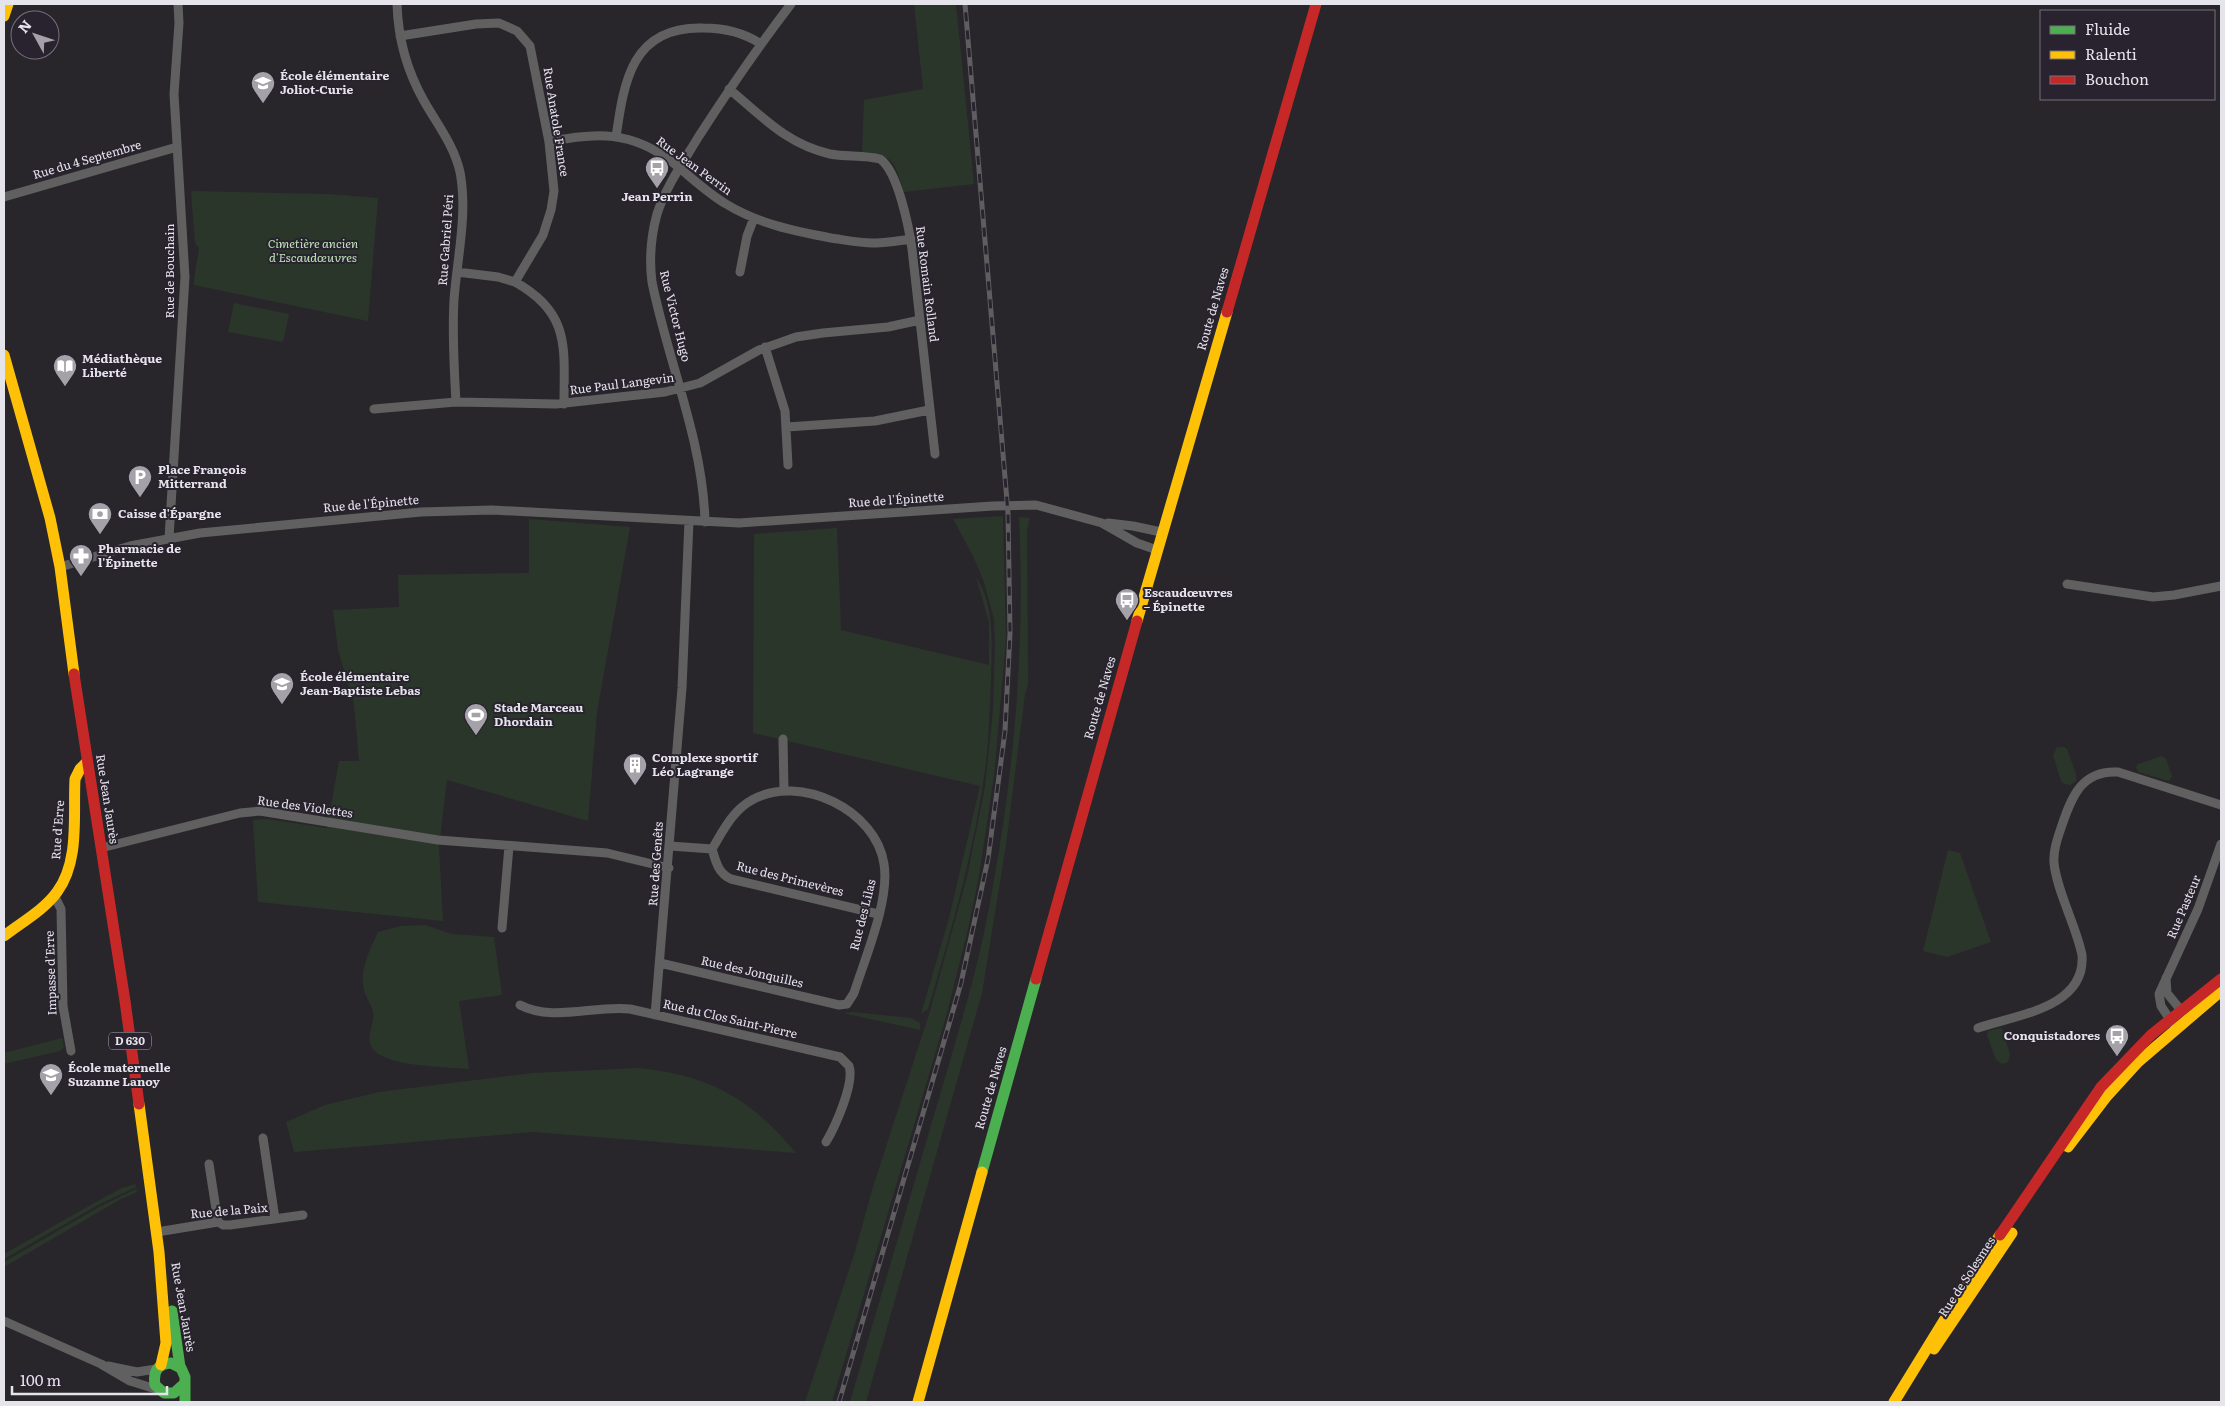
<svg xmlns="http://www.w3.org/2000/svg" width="2225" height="1406" font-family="Literata,serif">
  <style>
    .green { fill: #2b362a }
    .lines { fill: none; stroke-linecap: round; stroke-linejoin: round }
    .street { stroke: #616060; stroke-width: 9 }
    .fast { stroke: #4caf50; stroke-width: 11 }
    .slow { stroke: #ffc107; stroke-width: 11 }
    .jam { stroke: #c62828; stroke-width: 11 }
    .rail-casing { stroke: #5f5d5f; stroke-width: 5 }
    .rail { stroke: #28232e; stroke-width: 3; stroke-dasharray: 9; stroke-linecap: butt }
    .labels { text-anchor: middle; stroke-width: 4; stroke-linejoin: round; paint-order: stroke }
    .shield { fill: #28232e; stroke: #adaab2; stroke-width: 1 }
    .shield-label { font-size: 11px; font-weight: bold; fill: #e6e4eb }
    .poi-label { font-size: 12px; font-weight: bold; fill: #e6e4eb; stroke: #28232e; text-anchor: start }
    .street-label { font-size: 12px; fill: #e6e4eb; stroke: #28232e }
    .park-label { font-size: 12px; font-style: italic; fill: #bfe4b7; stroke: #28232e }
  </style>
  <rect width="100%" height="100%" fill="#28262b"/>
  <path class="green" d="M 914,4 L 956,4 L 974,184 L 904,192 C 895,164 894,153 862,153 L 864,100 L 923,89 Z
    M 191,191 L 328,194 L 378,198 L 368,321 L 194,285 C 194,271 198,261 199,248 L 195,243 Z
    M 234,303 L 289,314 L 283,342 L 228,332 Z
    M 1003,516 L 1006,640 L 994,776 L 979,876 L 968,929 L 946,1017 L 832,1402 L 805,1402 L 855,1252 L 873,1187 L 930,1011 L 967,877 L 985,787 L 993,710 L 995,644 L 994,619 L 984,582 L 973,556 L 953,519 Z
    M 1019,517 L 1030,518 L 1027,530 L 1028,684 L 1025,694 L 1006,845 L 982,993 L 866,1402 L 850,1402 C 877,1309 905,1215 932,1122 C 950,1060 970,997 984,933 C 1012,795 1026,658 1019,517 Z
    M 529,519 L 630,527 L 597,712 L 588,821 L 447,780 L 439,847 L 443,921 L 258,902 L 253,820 L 266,819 L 327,828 L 339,761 L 359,761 L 354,704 L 338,650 L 333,610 L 399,607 L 398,575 L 529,573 Z
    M 837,528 L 841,630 L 989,665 L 989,622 L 976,577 C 995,606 992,643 991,677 C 990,706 989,735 986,764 C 975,847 952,929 928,1009 L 921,1014 L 949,918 L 980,786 L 753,733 L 754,534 Z
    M 2057,747 L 2064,747 L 2067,749 L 2076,774 L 2076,781 L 2070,785 L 2064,784 L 2061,781 L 2053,755 Z
    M 2162,756 L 2166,759 L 2172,776 L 2169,781 L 2138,772 L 2136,767 L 2138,764 Z
    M 1948,850 L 1960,853 L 1991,942 L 1947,957 L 1923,951 Z
    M 425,925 L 451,934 L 494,937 L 502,995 L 459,1001 L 469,1069 C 448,1067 386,1067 373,1049 C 364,1037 376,1023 373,1012 C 371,1004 366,998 364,990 C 359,971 370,949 378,932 L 401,926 Z
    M 852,1012 L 911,1018 L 920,1023 L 920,1030 L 843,1013 Z
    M 2000,1028 L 2002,1029 L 2010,1054 L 2008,1062 L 2002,1064 L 1996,1060 L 1987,1035 L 1988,1031 Z
    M 62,1038 L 64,1047 L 60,1051 L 4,1064 L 4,1053 Z
    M 639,1068 C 711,1076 750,1098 796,1153 L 534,1132 L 294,1152 L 286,1122 L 325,1105 L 379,1092 L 533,1073 Z
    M 135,1184 L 136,1187 L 98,1205 L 4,1259 L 4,1254 L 96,1202 L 122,1188 Z
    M 136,1189 L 137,1192 L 121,1199 L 4,1267 L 4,1262 L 99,1207 Z"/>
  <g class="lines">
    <path class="street" d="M 397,4 C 398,38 407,71 424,101 C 437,124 454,145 460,172 C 468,214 457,258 454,300 C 452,334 454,368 456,402
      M 400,36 L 476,24 L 499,23 L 517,31 L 530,46 L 549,142 L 554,191 L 551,210 L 543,235 L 515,282 C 571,313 564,348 564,404
      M 729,89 C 762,116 786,144 830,154 C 846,157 864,155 880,159 C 898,171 909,228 912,249 L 935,454
      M 616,137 C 624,81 632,26 703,28 C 724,28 743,32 761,44
      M 549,142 C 596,132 632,131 672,162 C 690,176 706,192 726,204 C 759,224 794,231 831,238 C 845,240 859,243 873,243 C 885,243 898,241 911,239
      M 4,197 L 177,147
      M 457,272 L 498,277 L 515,282
      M 740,272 L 747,236 L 754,218
      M 765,347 L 785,411 L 788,465
      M 374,409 L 456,402 L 556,404 L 665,392 L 700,383 L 759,350 L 796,337 L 823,333 L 888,327 L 920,320
      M 787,427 L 875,421 L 929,410
      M 705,522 C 703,440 668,362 652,282 C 649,259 651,236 657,214 C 666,186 684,161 699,136 C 728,91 758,47 791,4
      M 1108,523 L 1133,526 L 1161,532
      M 169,538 L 185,277 L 174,94 L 179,23 L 178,4
      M 60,567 L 130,546 L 200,533 L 421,512 L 492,510 L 739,523 L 993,506 L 1036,505 L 1102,523 L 1137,543 L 1157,550
      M 2067,584 L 2153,597 L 2174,595 L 2221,586
      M 783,739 L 784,791
      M 670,846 L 712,849
      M 101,848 L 240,813 L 260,811 L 438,840 L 607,853 L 669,868
      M 712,849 C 716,862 718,873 731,879 L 878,914
      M 54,895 L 61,909 L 63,1006 L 71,1051
      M 502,928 L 509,846
      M 660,963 L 839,1005 L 847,1004 L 854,993 C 865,958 890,900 884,864 C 876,810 800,773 752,800 C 733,810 723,831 712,849
      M 2166,978 L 2167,993 L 2184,1014
      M 520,1005 C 552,1022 595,1005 630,1009 L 840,1057 L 849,1066 C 855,1083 835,1127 826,1142
      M 655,1015 L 682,688 L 689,521
      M 2173,1024 L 2161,1006 L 2159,994 L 2198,909 L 2221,844
      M 1978,1028 C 2016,1015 2086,1008 2082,955 C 2076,925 2057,892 2054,863 C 2053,850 2058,837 2062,825 C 2072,796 2082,770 2118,772 L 2221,805
      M 263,1138 L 275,1219
      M 209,1164 L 218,1222
      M 157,1232 L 218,1222 L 223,1225 L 230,1225 L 303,1215
      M 4,1321 L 101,1364 L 130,1381 L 159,1390
      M 108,1366 L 137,1372 L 156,1369"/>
    <path class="fast" d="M 982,1172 L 1036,979
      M 172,1311 L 180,1367
      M 184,1384 L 174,1393 L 164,1393 L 155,1385 C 153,1372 157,1364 171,1363 L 181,1368 L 185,1377 L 185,1402"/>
    <path class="slow" d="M 4,16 L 8,4
      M 4,355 L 50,518 L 60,567 L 74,674
      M 1137,621 L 1227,312
      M 4,936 C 22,922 44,910 57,892 C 80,861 73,815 75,779 L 80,769 L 87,762
      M 139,1104 L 159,1252 L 166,1343 L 161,1365
      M 2068,1147 L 2107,1096 L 2138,1062 L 2221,991
      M 1934,1349 L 2012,1233
      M 918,1402 L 982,1172
      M 1894,1402 L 1945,1319 L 2000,1235"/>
    <path class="jam" d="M 1227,312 L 1316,4
      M 74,674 L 125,1001 L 139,1104
      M 1036,979 L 1137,621
      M 2000,1235 L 2101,1087 L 2151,1035 L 2221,979"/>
    <g class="rail-casing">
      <path id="rail" d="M 839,1402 L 961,983 L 988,859 L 1005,731 L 1010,633 L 1008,513 L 965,4"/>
    </g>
    <use href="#rail" class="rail"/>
  </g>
  <defs>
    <g id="school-pin" transform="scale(1.25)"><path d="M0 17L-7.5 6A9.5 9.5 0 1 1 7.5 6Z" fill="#a4a2a8" stroke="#28232e"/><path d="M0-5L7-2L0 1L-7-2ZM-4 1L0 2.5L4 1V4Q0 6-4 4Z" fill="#fff"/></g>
    <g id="bus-pin" transform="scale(1.25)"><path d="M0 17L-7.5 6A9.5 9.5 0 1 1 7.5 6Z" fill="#a4a2a8" stroke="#28232e"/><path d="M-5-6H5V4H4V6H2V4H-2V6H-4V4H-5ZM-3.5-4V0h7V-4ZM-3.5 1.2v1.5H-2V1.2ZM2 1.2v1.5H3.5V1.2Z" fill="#fff"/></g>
    <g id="library-pin" transform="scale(1.25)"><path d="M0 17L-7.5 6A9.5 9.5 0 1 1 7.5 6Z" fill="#a4a2a8" stroke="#28232e"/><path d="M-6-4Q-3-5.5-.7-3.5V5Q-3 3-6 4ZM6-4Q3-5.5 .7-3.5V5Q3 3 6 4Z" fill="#fff"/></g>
    <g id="parking-pin" transform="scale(1.25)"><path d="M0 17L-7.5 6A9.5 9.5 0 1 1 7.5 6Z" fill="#a4a2a8" stroke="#28232e"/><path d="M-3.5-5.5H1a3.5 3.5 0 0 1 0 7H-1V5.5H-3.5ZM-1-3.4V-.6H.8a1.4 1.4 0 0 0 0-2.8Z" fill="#fff"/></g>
    <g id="bank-pin" transform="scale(1.25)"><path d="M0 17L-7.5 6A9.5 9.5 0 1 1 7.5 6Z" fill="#a4a2a8" stroke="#28232e"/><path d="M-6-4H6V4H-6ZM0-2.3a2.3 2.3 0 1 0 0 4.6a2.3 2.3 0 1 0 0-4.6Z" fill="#fff"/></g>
    <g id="pharmacy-pin" transform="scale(1.25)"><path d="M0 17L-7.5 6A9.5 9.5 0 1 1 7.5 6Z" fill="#a4a2a8" stroke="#28232e"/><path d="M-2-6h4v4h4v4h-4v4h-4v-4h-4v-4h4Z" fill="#fff"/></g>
    <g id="stadium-pin" transform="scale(1.25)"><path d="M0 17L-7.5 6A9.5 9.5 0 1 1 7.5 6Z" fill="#a4a2a8" stroke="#28232e"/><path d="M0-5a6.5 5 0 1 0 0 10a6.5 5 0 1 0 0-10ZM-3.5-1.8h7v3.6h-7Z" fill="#fff"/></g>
    <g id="building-pin" transform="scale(1.25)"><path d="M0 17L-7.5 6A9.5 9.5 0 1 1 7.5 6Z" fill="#a4a2a8" stroke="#28232e"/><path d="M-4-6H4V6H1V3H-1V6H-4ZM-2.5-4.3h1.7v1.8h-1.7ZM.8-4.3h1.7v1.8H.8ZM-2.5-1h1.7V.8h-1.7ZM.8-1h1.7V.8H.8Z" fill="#fff"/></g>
  </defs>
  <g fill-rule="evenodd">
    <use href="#school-pin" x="263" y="83"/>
    <use href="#bus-pin" x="657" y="168"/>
    <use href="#library-pin" x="65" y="366"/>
    <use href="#parking-pin" x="140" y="477"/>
    <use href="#bank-pin" x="100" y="514"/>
    <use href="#pharmacy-pin" x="81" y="556"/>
    <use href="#bus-pin" x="1127" y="600"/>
    <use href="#school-pin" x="282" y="684"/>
    <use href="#stadium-pin" x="476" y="715"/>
    <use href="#building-pin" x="635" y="765"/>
    <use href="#bus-pin" x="2117" y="1036"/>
    <use href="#school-pin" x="51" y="1075"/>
  </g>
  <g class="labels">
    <rect class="shield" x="109" y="1032.5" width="42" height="17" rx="4"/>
    <g class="shield-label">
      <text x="130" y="1045">D 630</text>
    </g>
    <g class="poi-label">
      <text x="280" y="80">École élémentaire<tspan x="280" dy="14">Joliot-Curie</tspan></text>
      <text x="657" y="201" text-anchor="middle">Jean Perrin</text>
      <text x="82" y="363">Médiathèque<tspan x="82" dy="14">Liberté</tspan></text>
      <text x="158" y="474">Place François<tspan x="158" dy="14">Mitterrand</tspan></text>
      <text x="118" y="518">Caisse d'Épargne</text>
      <text x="98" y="553">Pharmacie de<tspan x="98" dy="14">l'Épinette</tspan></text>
      <text x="1144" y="597">Escaudœuvres<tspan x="1144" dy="14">– Épinette</tspan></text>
      <text x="300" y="681">École élémentaire<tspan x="300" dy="14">Jean-Baptiste Lebas</tspan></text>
      <text x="494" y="712">Stade Marceau<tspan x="494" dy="14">Dhordain</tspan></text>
      <text x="652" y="762">Complexe sportif<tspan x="652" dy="14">Léo Lagrange</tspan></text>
      <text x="2100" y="1040" text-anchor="end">Conquistadores</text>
      <text x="68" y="1072">École maternelle<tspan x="68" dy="14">Suzanne Lanoy</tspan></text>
    </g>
    <g class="street-label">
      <text transform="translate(556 122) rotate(81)" y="4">Rue Anatole France</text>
      <text transform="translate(87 160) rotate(-16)" y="4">Rue du 4 Septembre</text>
      <text transform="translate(694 166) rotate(36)" y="4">Rue Jean Perrin</text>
      <text transform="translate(446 240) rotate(-86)" y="4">Rue Gabriel Péri</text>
      <text transform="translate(170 271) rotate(-90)" y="4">Rue de Bouchain</text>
      <text transform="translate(927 284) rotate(83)" y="4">Rue Romain Rolland</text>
      <text transform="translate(1213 309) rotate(-74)" y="4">Route de Naves</text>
      <text transform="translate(675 316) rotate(76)" y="4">Rue Victor Hugo</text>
      <text transform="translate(622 384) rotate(-7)" y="4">Rue Paul Langevin</text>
      <text transform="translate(896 500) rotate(-4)" y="4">Rue de l'Épinette</text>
      <text transform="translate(371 504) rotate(-5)" y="4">Rue de l'Épinette</text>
      <text transform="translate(1100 698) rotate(-74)" y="4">Route de Naves</text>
      <text transform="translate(107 799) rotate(81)" y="4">Rue Jean Jaurès</text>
      <text transform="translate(305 807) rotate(8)" y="4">Rue des Violettes</text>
      <text transform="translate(58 830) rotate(-86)" y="4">Rue d'Erre</text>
      <text transform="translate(656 864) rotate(-86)" y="4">Rue des Genêts</text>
      <text transform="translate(790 879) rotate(14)" y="4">Rue des Primevères</text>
      <text transform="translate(2184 907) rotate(-67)" y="4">Rue Pasteur</text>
      <text transform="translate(863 915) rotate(-76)" y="4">Rue des Lilas</text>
      <text transform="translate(752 972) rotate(13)" y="4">Rue des Jonquilles</text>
      <text transform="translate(51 973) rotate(-92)" y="4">Impasse d'Erre</text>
      <text transform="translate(730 1019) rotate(13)" y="4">Rue du Clos Saint-Pierre</text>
      <text transform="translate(991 1088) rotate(-74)" y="4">Route de Naves</text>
      <text transform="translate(229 1211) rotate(-5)" y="4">Rue de la Paix</text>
      <text transform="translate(1967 1277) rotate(-57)" y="4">Rue de Solesmes</text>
      <text transform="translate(183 1307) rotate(80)" y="4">Rue Jean Jaurès</text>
    </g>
    <g class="park-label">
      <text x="313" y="248">Cimetière ancien<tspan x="313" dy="14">d'Escaudœuvres</tspan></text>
    </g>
  </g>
  <rect width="2225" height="1406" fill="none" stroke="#e6e4eb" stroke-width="10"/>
  <rect x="2040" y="10" width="175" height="90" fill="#28232e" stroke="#74707a"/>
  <rect x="2050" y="26" width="25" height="8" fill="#4caf50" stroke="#74707a"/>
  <text x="2085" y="35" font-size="15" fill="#e6e4eb">Fluide</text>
  <rect x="2050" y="51" width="25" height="8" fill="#ffc107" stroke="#74707a"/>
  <text x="2085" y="60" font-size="15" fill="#e6e4eb">Ralenti</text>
  <rect x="2050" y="76" width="25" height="8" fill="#c62828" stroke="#74707a"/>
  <text x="2085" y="85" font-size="15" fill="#e6e4eb">Bouchon</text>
  <g transform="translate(35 35) rotate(310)"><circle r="24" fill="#28232e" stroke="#74707a"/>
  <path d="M0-4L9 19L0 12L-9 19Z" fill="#a4a2a8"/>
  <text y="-8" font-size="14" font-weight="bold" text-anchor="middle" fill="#e6e4eb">N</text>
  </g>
  <path d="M12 1386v8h155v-8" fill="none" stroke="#e6e4eb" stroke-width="2.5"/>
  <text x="20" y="1386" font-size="15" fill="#e6e4eb" stroke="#28232e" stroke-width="4" paint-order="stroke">100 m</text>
</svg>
